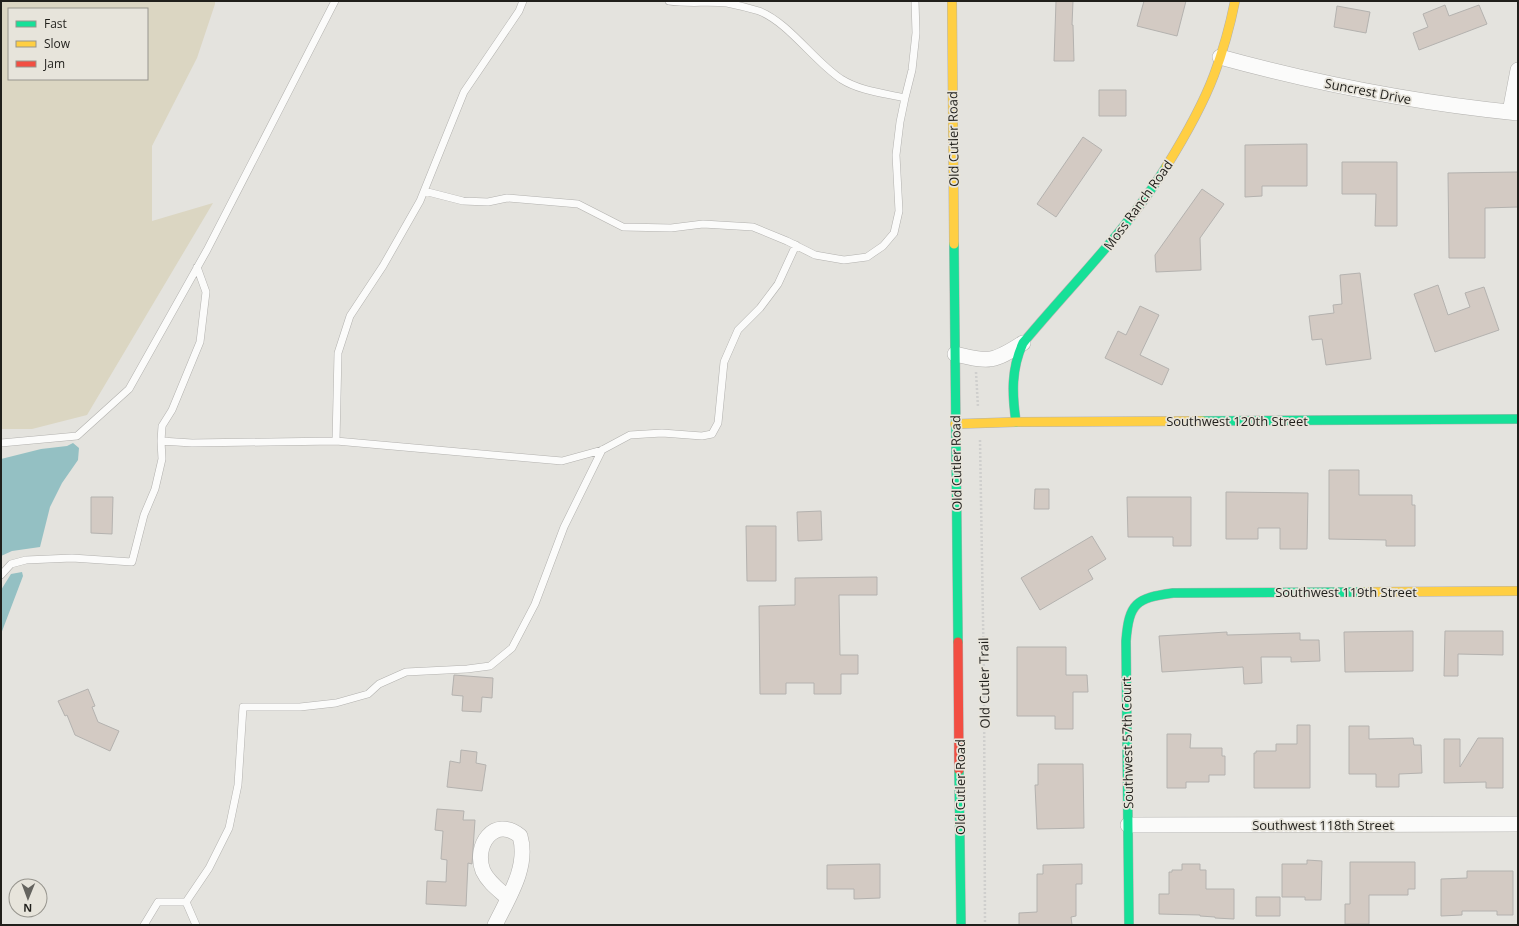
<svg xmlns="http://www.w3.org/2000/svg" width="1519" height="926" font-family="'Open Sans',sans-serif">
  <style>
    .green { fill: #dbd6c2; fill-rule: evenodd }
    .water { fill: #94c0c3 }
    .building { fill: #d3cac3; stroke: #b4b2af }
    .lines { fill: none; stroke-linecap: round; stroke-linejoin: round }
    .lane-casing { stroke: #b2b1ae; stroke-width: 8 }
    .street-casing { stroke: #b2b1ae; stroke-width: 16 }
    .fast-casing { stroke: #b2b1ae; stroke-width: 10 }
    .slow-casing { stroke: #b2b1ae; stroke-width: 10 }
    .jam-casing { stroke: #b2b1ae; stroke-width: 10 }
    .path { stroke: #cfcfcd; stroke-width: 2.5; stroke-dasharray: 2 2; stroke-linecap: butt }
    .lane { stroke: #fbfbfa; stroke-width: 7 }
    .street { stroke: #fbfbfa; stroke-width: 15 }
    .fast { stroke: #16e098; stroke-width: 9 }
    .slow { stroke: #ffcf43; stroke-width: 9 }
    .jam { stroke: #f24e42; stroke-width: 9 }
    .labels { text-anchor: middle; stroke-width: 3.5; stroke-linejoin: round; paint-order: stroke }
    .street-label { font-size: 13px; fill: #201f1b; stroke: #e7e4db }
  </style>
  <rect width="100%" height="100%" fill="#e4e3de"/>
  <path class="green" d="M 1,1 L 215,1 L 215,4 L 197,58 L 152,146 L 152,221 L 213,203 L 87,415 L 32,429 L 1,429 ZM 9,9 L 147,9 L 147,79 L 9,79 Z"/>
  <path class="water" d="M 73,443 L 79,448 L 78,460 L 62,483 L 50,507 L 40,547 L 12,551 L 1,556 L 1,459 L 41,449 L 67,446 Z
    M 22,572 L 23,576 L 1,634 L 1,590 L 11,574 Z"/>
  <path class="building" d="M 1056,1 L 1073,1 L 1072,25 L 1073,25 L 1074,61 L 1054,61 Z
    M 1144,1 L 1186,1 L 1177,36 L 1137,26 Z
    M 1445,5 L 1449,16 L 1479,5 L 1487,24 L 1419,50 L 1413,33 L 1428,27 L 1423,14 Z
    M 1337,6 L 1370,12 L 1366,33 L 1334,27 Z
    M 1099,90 L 1126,90 L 1126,116 L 1099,116 Z
    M 1083,137 L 1102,150 L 1056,217 L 1037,204 Z
    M 1307,144 L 1307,186 L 1262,186 L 1262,196 L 1245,197 L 1245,145 Z
    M 1342,162 L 1397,162 L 1397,226 L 1375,226 L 1376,194 L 1342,194 Z
    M 1518,172 L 1518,207 L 1485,208 L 1485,258 L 1449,258 L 1448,173 Z
    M 1202,189 L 1224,204 L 1200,238 L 1201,270 L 1156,272 L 1155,255 Z
    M 1360,273 L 1371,359 L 1326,365 L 1322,339 L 1312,340 L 1309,316 L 1334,313 L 1333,305 L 1342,304 L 1340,275 Z
    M 1438,285 L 1448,315 L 1470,307 L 1465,293 L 1484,287 L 1499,330 L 1435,352 L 1414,294 Z
    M 1140,306 L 1159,315 L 1140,355 L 1169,369 L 1162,385 L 1105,358 L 1118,331 L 1126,335 Z
    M 1329,470 L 1359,470 L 1359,495 L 1412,495 L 1412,505 L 1415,505 L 1415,546 L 1386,546 L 1386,540 L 1329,539 Z
    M 1035,489 L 1049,489 L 1049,509 L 1034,509 Z
    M 1226,492 L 1308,493 L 1307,549 L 1280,549 L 1280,528 L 1258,528 L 1258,539 L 1226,539 Z
    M 91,497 L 113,497 L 112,534 L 91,533 Z
    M 1127,497 L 1191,497 L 1191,546 L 1173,546 L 1173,537 L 1128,537 Z
    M 821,511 L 822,540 L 798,541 L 797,512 Z
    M 746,526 L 776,526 L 776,581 L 747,581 Z
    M 1092,536 L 1106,559 L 1088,570 L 1093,579 L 1040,610 L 1021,578 Z
    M 877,577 L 877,595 L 839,595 L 840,655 L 858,655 L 858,674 L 841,674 L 841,694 L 814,694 L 814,683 L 786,683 L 786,694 L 760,694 L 759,606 L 795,605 L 795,578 Z
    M 1413,631 L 1413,671 L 1345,672 L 1344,632 Z
    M 1445,631 L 1503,631 L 1503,655 L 1458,654 L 1458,676 L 1444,676 Z
    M 1227,632 L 1227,635 L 1300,633 L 1300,640 L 1319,640 L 1320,661 L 1291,662 L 1291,657 L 1261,657 L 1262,683 L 1244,684 L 1243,667 L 1162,672 L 1159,636 Z
    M 1017,647 L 1066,647 L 1066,675 L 1087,675 L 1088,692 L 1073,692 L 1073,729 L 1055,729 L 1055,716 L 1017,716 Z
    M 454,675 L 493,678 L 492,698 L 482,697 L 481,712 L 462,711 L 463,696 L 452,695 Z
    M 88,689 L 95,706 L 92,707 L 98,722 L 119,731 L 110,751 L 75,735 L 67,715 L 65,716 L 58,701 Z
    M 1297,725 L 1310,725 L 1310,788 L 1254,788 L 1254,753 L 1256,753 L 1256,751 L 1276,751 L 1276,744 L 1297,744 Z
    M 1349,726 L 1369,726 L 1369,739 L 1413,738 L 1414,745 L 1421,745 L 1422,773 L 1399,774 L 1399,787 L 1376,787 L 1376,774 L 1349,774 Z
    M 1167,734 L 1191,734 L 1190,748 L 1222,748 L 1222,756 L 1225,756 L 1225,775 L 1209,775 L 1209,782 L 1186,782 L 1186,788 L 1167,788 Z
    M 1478,738 L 1503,738 L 1503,788 L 1486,788 L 1486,782 L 1444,783 L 1444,739 L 1460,739 L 1460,767 Z
    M 461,750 L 477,752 L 476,763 L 486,765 L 482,791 L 447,787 L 450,761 L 460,763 Z
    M 1038,764 L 1083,764 L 1084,828 L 1037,829 L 1035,785 L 1038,785 Z
    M 437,809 L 464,811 L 463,820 L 475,820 L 472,864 L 468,863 L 466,906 L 426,904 L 427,881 L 446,882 L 447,860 L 441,859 L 443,831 L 435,830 Z
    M 1307,860 L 1322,861 L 1321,900 L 1305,900 L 1305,897 L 1282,897 L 1282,864 L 1307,864 Z
    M 1350,862 L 1415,862 L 1415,889 L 1408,889 L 1408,895 L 1369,895 L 1369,924 L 1345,924 L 1345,904 L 1350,904 Z
    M 880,864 L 880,898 L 854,899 L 854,889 L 827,889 L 827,865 Z
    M 1082,864 L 1082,884 L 1076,884 L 1076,916 L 1071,917 L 1072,925 L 1019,925 L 1019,913 L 1037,912 L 1037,874 L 1043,874 L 1043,865 Z
    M 1182,864 L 1200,864 L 1200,870 L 1206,870 L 1206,889 L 1234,889 L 1234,919 L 1215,918 L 1215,917 L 1200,916 L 1200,915 L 1159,914 L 1159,894 L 1169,894 L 1169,872 L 1172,872 L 1172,870 L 1182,870 Z
    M 1467,871 L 1513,871 L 1513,915 L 1497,915 L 1497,911 L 1462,911 L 1462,915 L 1441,916 L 1441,879 L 1467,878 Z
    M 1256,897 L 1280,897 L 1280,916 L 1256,916 Z"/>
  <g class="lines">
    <g class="lane-casing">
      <path id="lane" d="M 669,1 C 688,4 708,1 727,3 C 737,5 749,8 759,11 C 788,22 814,61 841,79 C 860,91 883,93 905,98
        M 424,191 L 463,201 L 488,202 L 507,198 L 578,204 L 623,227 L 671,228 L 703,224 L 753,227 L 787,241 L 815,255 L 844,260 L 867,257 L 883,246 L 894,233 L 899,211 L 896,155 L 900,122 L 905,98 L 912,70 L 916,33 L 915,1
        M 197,267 L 206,292 L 200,342 L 172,410 L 162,426 L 161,441 L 192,443 L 336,441 L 562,461 L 602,450 L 630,435 L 662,433 L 702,436 L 712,434 L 718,423 L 724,362 L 738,330 L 760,308 L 778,284 L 796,245
        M 336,441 L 338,353 L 350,316 L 383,266 L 420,201 L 464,92 L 519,11 L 523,1
        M 1,443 L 77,436 L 129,389 L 207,250 L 335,1
        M 1,575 L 11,564 L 26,560 L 72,558 L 132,562 L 144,515 L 155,489 L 162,459 L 161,441
        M 186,902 L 209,868 L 229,828 L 238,785 L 243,707 L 300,707 L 336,703 L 368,694 L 379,684 L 406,672 L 467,669 L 490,666 L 512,648 L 535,604 L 564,527 L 602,450
        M 186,902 L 196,925
        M 144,925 L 158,902 L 186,902"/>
    </g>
    <g class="street-casing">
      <path id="street" d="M 1220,57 C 1318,84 1417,103 1518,113
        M 1510,112 L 1518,70
        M 955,354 C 990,362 992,363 1023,343
        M 1128,825 L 1518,824
        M 495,925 C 508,898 529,867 520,836 C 494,815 473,846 483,871 C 488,882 499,890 508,898"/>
    </g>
    <g class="fast-casing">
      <path id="fast" d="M 954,244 L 958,642
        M 1202,421 L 1518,419
        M 1016,422 C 1012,394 1011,369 1023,343 C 1072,284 1125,233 1166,167
        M 959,770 L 961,925
        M 1129,925 L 1126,641 C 1129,603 1136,598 1173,593 L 1364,592"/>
    </g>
    <g class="slow-casing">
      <path id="slow" d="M 952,1 L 954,244
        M 1166,167 C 1184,138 1202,107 1214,75 C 1223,51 1230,26 1235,1
        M 955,424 L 1016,422 L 1202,421
        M 1364,592 L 1518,591"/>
    </g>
    <g class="jam-casing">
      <path id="jam" d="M 958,642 L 959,770"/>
    </g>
    <path class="path" d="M 976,372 L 978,407
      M 980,440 L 984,679 L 985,925"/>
    <use href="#lane" class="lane"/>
    <use href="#street" class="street"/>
    <use href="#fast" class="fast"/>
    <use href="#slow" class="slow"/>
    <use href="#jam" class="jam"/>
  </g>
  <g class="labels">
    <g class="street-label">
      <text transform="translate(1368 91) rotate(11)" y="5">Suncrest Drive</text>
      <text transform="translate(953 139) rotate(-91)" y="5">Old Cutler Road</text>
      <text transform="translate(1138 205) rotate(-54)" y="5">Moss Ranch Road</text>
      <text x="1237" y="426">Southwest 120th Street</text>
      <text transform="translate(956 463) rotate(-91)" y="5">Old Cutler Road</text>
      <text x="1346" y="597">Southwest 119th Street</text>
      <text transform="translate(984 683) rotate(-91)" y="5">Old Cutler Trail</text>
      <text transform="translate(1127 743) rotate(-91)" y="5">Southwest 57th Court</text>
      <text transform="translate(960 787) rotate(-90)" y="5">Old Cutler Road</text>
      <text x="1323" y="830">Southwest 118th Street</text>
    </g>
  </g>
  <rect width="1519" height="926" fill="none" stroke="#201f1b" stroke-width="4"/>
  <rect x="8" y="8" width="140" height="72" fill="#e7e4db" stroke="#97958e"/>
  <rect x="16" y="21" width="20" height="6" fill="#16e098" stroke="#97958e"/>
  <text x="44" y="28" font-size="12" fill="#201f1b">Fast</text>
  <rect x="16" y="41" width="20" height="6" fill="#ffcf43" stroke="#97958e"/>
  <text x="44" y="48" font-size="12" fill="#201f1b">Slow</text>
  <rect x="16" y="61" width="20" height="6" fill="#f24e42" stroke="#97958e"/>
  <text x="44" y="68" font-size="12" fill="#201f1b">Jam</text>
  <g transform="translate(28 898) rotate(181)"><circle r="19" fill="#e7e4db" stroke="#97958e"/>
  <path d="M0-3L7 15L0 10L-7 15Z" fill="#65645f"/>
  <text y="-6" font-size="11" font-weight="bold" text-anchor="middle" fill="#201f1b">N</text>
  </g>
</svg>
